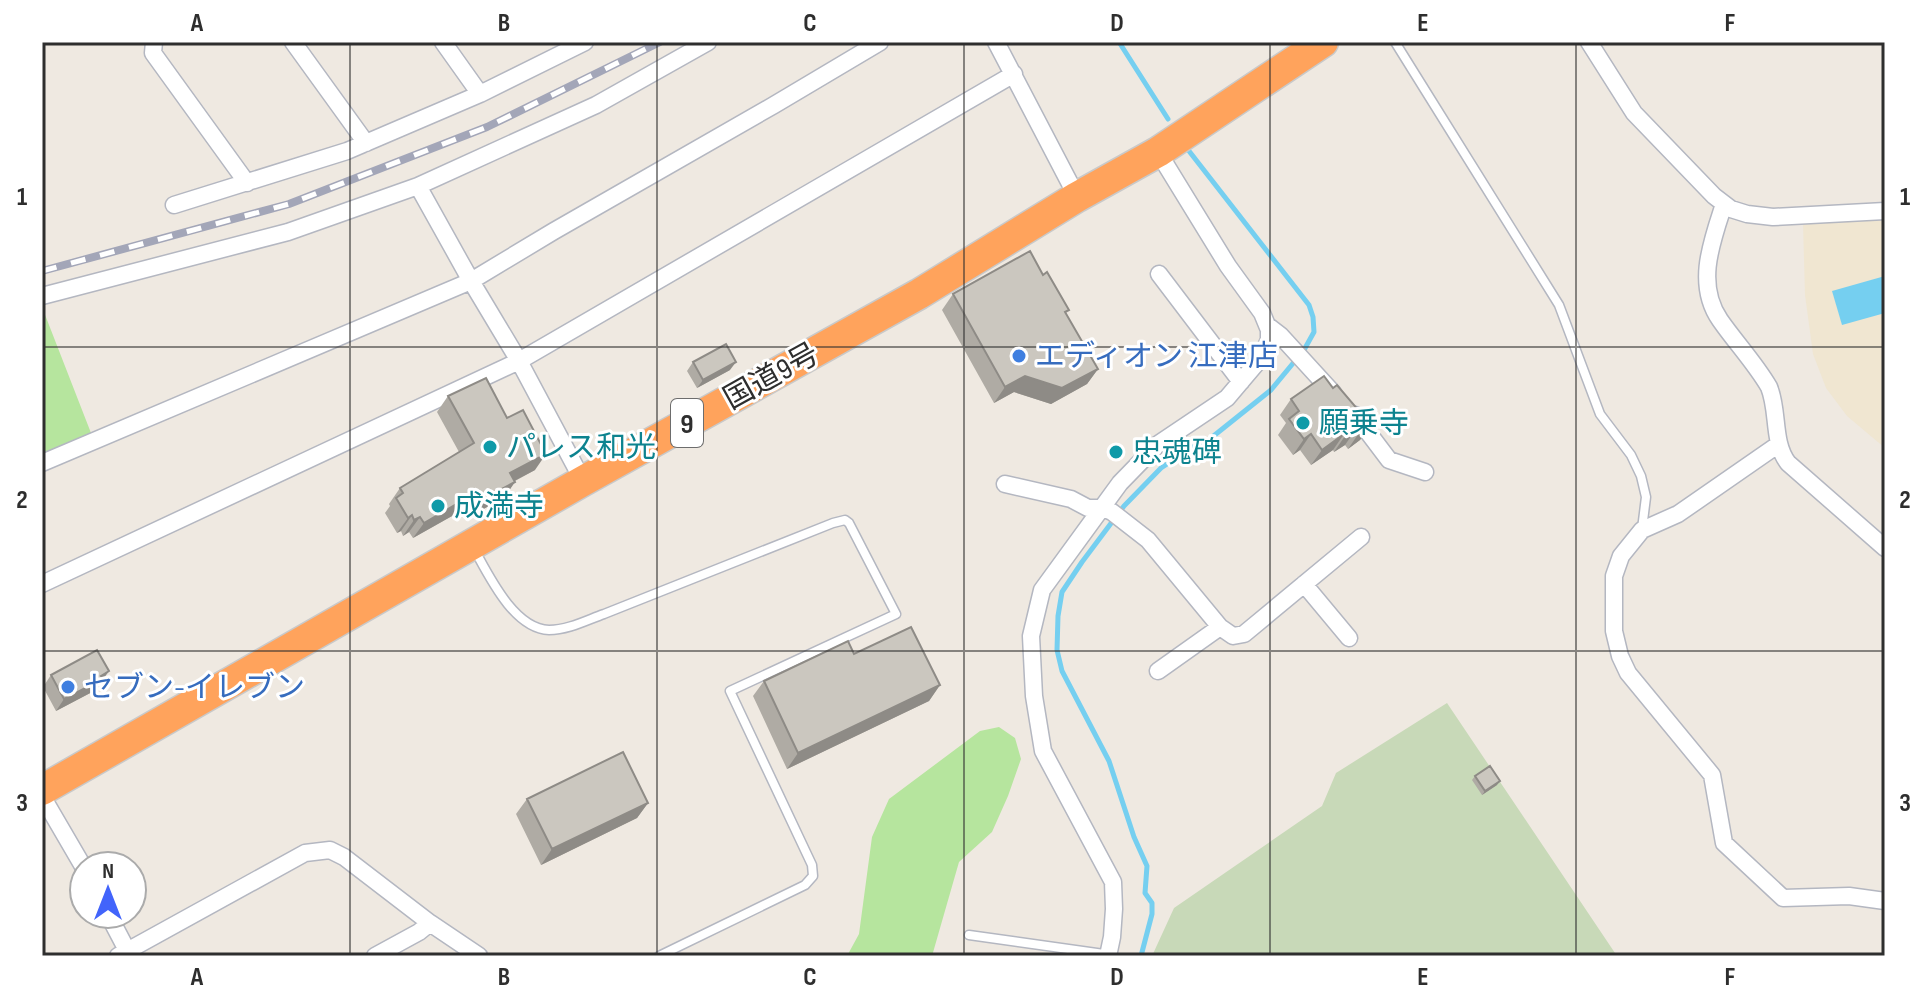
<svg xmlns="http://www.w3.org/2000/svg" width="1927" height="998" font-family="'Sofia Sans Condensed','Noto Sans JP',sans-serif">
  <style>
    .education { fill: #f0e6d1 }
    .green { fill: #b6e59e }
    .cemetery { fill: #c8d9b8 }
    .water { fill: #75cff0 }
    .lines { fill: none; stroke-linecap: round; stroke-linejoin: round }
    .stream { stroke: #75cff0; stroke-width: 5 }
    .lane-casing { stroke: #b4b7c1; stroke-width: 11 }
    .street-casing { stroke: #b4b7c1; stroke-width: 19 }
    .highway-casing { stroke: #c9c9c9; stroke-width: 33 }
    .lane { stroke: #fff; stroke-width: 8 }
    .street { stroke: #fff; stroke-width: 16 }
    .highway { stroke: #ffa35c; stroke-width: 30 }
    .rail-casing { stroke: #a3a6b8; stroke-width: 8 }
    .rail { stroke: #fff; stroke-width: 5; stroke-dasharray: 15; stroke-linecap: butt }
    .wall { fill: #afaba4 }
    .shaded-wall { fill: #8e8b86 }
    .building { fill: #cbc7bf; stroke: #8e8b86; stroke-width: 2 }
    .grid { fill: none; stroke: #2e2e2e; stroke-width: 2; stroke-opacity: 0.55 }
    .shop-dot { fill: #3f7fe0; stroke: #fff; stroke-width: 3 }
    .culture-dot { fill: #0f9aa8; stroke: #fff; stroke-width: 3 }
    .labels { text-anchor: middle; stroke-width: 6; stroke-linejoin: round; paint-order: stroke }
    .shield { fill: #fff; stroke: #6d6d6d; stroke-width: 2 }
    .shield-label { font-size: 28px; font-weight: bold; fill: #2e2e2e }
    .shop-label { font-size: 30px; fill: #366cbe; stroke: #fff; text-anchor: start }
    .street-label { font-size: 30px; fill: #2e2e2e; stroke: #fff }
    .culture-label { font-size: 30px; fill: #0d838f; stroke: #fff; text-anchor: start }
    .neatline { fill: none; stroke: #2e2e2e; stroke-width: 3 }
    .grid-label { font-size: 26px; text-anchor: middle; font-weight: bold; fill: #2e2e2e }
  </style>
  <rect width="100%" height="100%" fill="#efe9e1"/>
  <path class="education" d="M 1885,203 L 1885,448 L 1847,416 L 1826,388 L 1813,354 L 1805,295 L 1803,224 Z"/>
  <path class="green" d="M 42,307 L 91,433 L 42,454 Z
    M 999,727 L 1015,738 L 1021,759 L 1008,796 L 992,832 L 959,862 L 932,956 L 847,956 L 859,934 L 872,837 L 889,799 L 980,731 Z"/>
  <path class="cemetery" d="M 1447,703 L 1617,956 L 1152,956 L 1174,908 L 1322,806 L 1336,773 Z"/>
  <path class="water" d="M 1885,276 L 1885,313 L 1842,325 L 1832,291 Z"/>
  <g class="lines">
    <path class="stream" d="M 1119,42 L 1168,119
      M 1141,956 L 1152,914 L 1152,903 L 1145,893 L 1147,866 L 1134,837 L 1109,761 L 1062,671 L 1057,650 L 1058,616 L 1062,592 L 1082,562 L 1124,506 L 1161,468 L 1193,447 L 1206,442 L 1271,390 L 1304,350 L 1314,332 L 1313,317 L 1309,305 L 1189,151"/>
    <g class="lane-casing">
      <path id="lane" d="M 1395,42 L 1559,305 L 1600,414 L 1631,455 L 1641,476 L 1646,497 L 1642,529
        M 474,549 C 489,576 514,629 549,630 C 568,630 587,620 604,614 L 833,523 L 845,520 L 849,523 L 896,614 L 730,691 L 812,865 L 813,876 L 805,885 L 659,956
        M 969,935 L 1111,955"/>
    </g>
    <g class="street-casing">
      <path id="street" d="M 154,42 L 153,53 L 247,183
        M 293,42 L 366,143
        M 443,42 L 480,94
        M 996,42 L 1077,197
        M 1589,42 L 1634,113 L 1714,196 L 1731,209 L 1747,214 L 1773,217 L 1885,211
        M 418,186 L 471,281 L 519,361 L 583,481
        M 1724,204 C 1712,241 1695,284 1720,320 C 1736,343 1755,363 1769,387 C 1779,411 1772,442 1788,463 L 1885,548
        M 174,205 L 347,151 L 480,94 L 585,42
        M 1159,274 L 1241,382
        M 42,296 L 288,232 L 418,186 L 596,105 L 708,42
        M 1267,325 L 1280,335 L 1333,393
        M 1355,415 L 1389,460 L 1425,472
        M 1779,444 L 1678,514 L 1642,530 L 1621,556 L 1614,576 L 1614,631 L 1620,656 L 1628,673 L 1712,775 L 1724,843 L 1783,898 L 1849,896 L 1885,901
        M 42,463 L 471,281 L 554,231 L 774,105 L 880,42
        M 1005,484 L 1071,499 L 1088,508 L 1103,508 L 1112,512 L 1148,540 L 1220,627 L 1233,636 L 1244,634 L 1361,537
        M 42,584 L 519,361 L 1014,74
        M 1304,584 L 1349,638
        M 1158,671 L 1220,627
        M 42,796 L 84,868
        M 108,914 L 130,956
        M 118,956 L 305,853 L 330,850 L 344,857 L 430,923 L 479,956
        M 375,956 L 419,932 L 430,923
        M 1108,956 L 1112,937 L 1114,909 L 1113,882 L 1043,751 L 1034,696 L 1031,636 L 1042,590 L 1120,483 L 1157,445 L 1227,398 L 1260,359 L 1269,340 L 1269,330 L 1262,313 L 1228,266 L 1158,152"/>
    </g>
    <g class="highway-casing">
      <path id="highway" d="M 42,790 L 583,481 L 919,294 L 1077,197 L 1158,152 L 1323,42"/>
    </g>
    <use href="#lane" class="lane"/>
    <use href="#street" class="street"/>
    <use href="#highway" class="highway"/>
    <g class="rail-casing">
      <path id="rail" d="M 42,271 L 289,204 L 487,127 L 660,42"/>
    </g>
    <use href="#rail" class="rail"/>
  </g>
  <path class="wall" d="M 953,294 L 1066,314 L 1098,369 L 1087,384 L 1051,404 L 1014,392 L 994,403 L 942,310 Z
    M 693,362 L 730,370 L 697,388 L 687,371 Z
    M 448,396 L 535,470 L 515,481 L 504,498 L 472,515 L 468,507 L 413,538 L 409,532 L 403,536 L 401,531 L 397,533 L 385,513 L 390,506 L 389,504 L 400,488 L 459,452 L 437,412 Z
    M 1291,399 L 1371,425 L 1360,440 L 1348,449 L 1345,445 L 1334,452 L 1333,450 L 1311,465 L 1300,450 L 1293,455 L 1278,435 L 1286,423 L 1280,415 Z
    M 854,654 L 940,685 L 929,701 L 787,769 L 753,696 L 764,681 Z
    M 109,671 L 94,691 L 56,711 L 43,687 L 51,675 Z
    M 1475,776 L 1497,785 L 1482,795 L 1472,780 Z
    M 527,799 L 648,803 L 637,818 L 541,865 L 516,814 Z"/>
  <path class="shaded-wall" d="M 736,362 L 730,370 L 697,388 L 703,380 Z
    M 1098,369 L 1087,384 L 1051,404 L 1014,392 L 994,403 L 1005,387 L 1025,376 Z
    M 1371,425 L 1360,440 L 1348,449 L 1359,433 Z
    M 1356,429 L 1345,445 L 1334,452 L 1345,436 Z
    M 1311,434 L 1300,450 L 1293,455 L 1304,439 Z
    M 1344,434 L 1333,450 L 1311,465 L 1322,450 Z
    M 546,454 L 535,470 L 499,489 L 510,473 Z
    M 515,482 L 504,498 L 472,515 L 483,499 Z
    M 479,491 L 468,507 L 413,538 L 424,523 Z
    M 412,515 L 401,531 L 397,533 L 408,518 Z
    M 420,517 L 409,532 L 403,536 L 414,520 Z
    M 109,671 L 94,691 L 56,711 L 64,699 Z
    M 940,685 L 929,701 L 787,769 L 798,753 Z
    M 1500,781 L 1497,785 L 1482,795 L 1485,791 Z
    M 648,803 L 637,818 L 541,865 L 552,849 Z"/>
  <path class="building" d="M 1030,251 L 1043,275 L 1047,272 L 1069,310 L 1065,312 L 1098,369 L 1062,388 L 1025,376 L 1005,387 L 953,294 Z
    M 726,344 L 736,362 L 703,380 L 693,362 Z
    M 1324,376 L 1333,388 L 1337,385 L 1371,425 L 1359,433 L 1356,429 L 1345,436 L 1344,434 L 1322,450 L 1311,434 L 1304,439 L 1289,419 L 1299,411 L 1291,399 Z
    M 486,378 L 507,418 L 523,410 L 546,454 L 510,473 L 515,482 L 483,499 L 479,491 L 424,523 L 420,517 L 414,520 L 412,515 L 408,518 L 396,498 L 403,493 L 400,488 L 474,443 L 448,396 Z
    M 911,627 L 940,685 L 798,753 L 764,681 L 848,641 L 854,654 Z
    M 97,650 L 109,671 L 101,676 L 103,679 L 64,699 L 51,675 Z
    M 623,752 L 648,803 L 552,849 L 527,799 Z
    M 1490,766 L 1500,781 L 1485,791 L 1475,776 Z"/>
  <path class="grid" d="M 350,42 L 350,956M 657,42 L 657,956M 964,42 L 964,956M 1270,42 L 1270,956M 1576,42 L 1576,956M 42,347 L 1885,347M 42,651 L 1885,651"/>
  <g class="shop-dot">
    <circle cx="1019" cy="356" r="8"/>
    <circle cx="68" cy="687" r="8"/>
  </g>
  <g class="culture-dot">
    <circle cx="1303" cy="423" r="8"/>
    <circle cx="490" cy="447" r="8"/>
    <circle cx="1116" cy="452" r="8"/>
    <circle cx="438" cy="506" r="8"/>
  </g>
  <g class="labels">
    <rect class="shield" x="671" y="399" width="32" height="48" rx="6"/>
    <g class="shield-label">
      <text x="687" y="433">9</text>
    </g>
    <g class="shop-label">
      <text x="1035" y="366">エディオン 江津店</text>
      <text x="84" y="697">セブン-イレブン</text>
    </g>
    <g class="street-label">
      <text transform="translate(771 376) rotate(-29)" y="10">国道9号</text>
    </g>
    <g class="culture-label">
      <text x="1319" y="433">願乗寺</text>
      <text x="506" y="457">パレス和光</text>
      <text x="1132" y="462">忠魂碑</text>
      <text x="454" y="516">成満寺</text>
    </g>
  </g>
  <rect width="1927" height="998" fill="none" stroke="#ffffff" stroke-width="88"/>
  <g transform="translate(108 890)"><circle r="38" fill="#ffffff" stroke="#ababab" stroke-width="2"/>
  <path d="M0-6L14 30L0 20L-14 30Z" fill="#4264fb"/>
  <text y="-12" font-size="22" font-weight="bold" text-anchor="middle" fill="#2e2e2e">N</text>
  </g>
  <rect x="44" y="44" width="1839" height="910" class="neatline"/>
  <g class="grid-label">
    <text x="197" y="31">A</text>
    <text x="504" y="31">B</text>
    <text x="810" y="31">C</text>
    <text x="1117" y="31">D</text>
    <text x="1423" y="31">E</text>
    <text x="1730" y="31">F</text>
    <text x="22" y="205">1</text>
    <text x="1905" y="205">1</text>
    <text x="22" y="508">2</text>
    <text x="1905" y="508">2</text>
    <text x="22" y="811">3</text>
    <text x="1905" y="811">3</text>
    <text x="197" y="985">A</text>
    <text x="504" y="985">B</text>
    <text x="810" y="985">C</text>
    <text x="1117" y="985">D</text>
    <text x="1423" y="985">E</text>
    <text x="1730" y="985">F</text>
  </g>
</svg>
